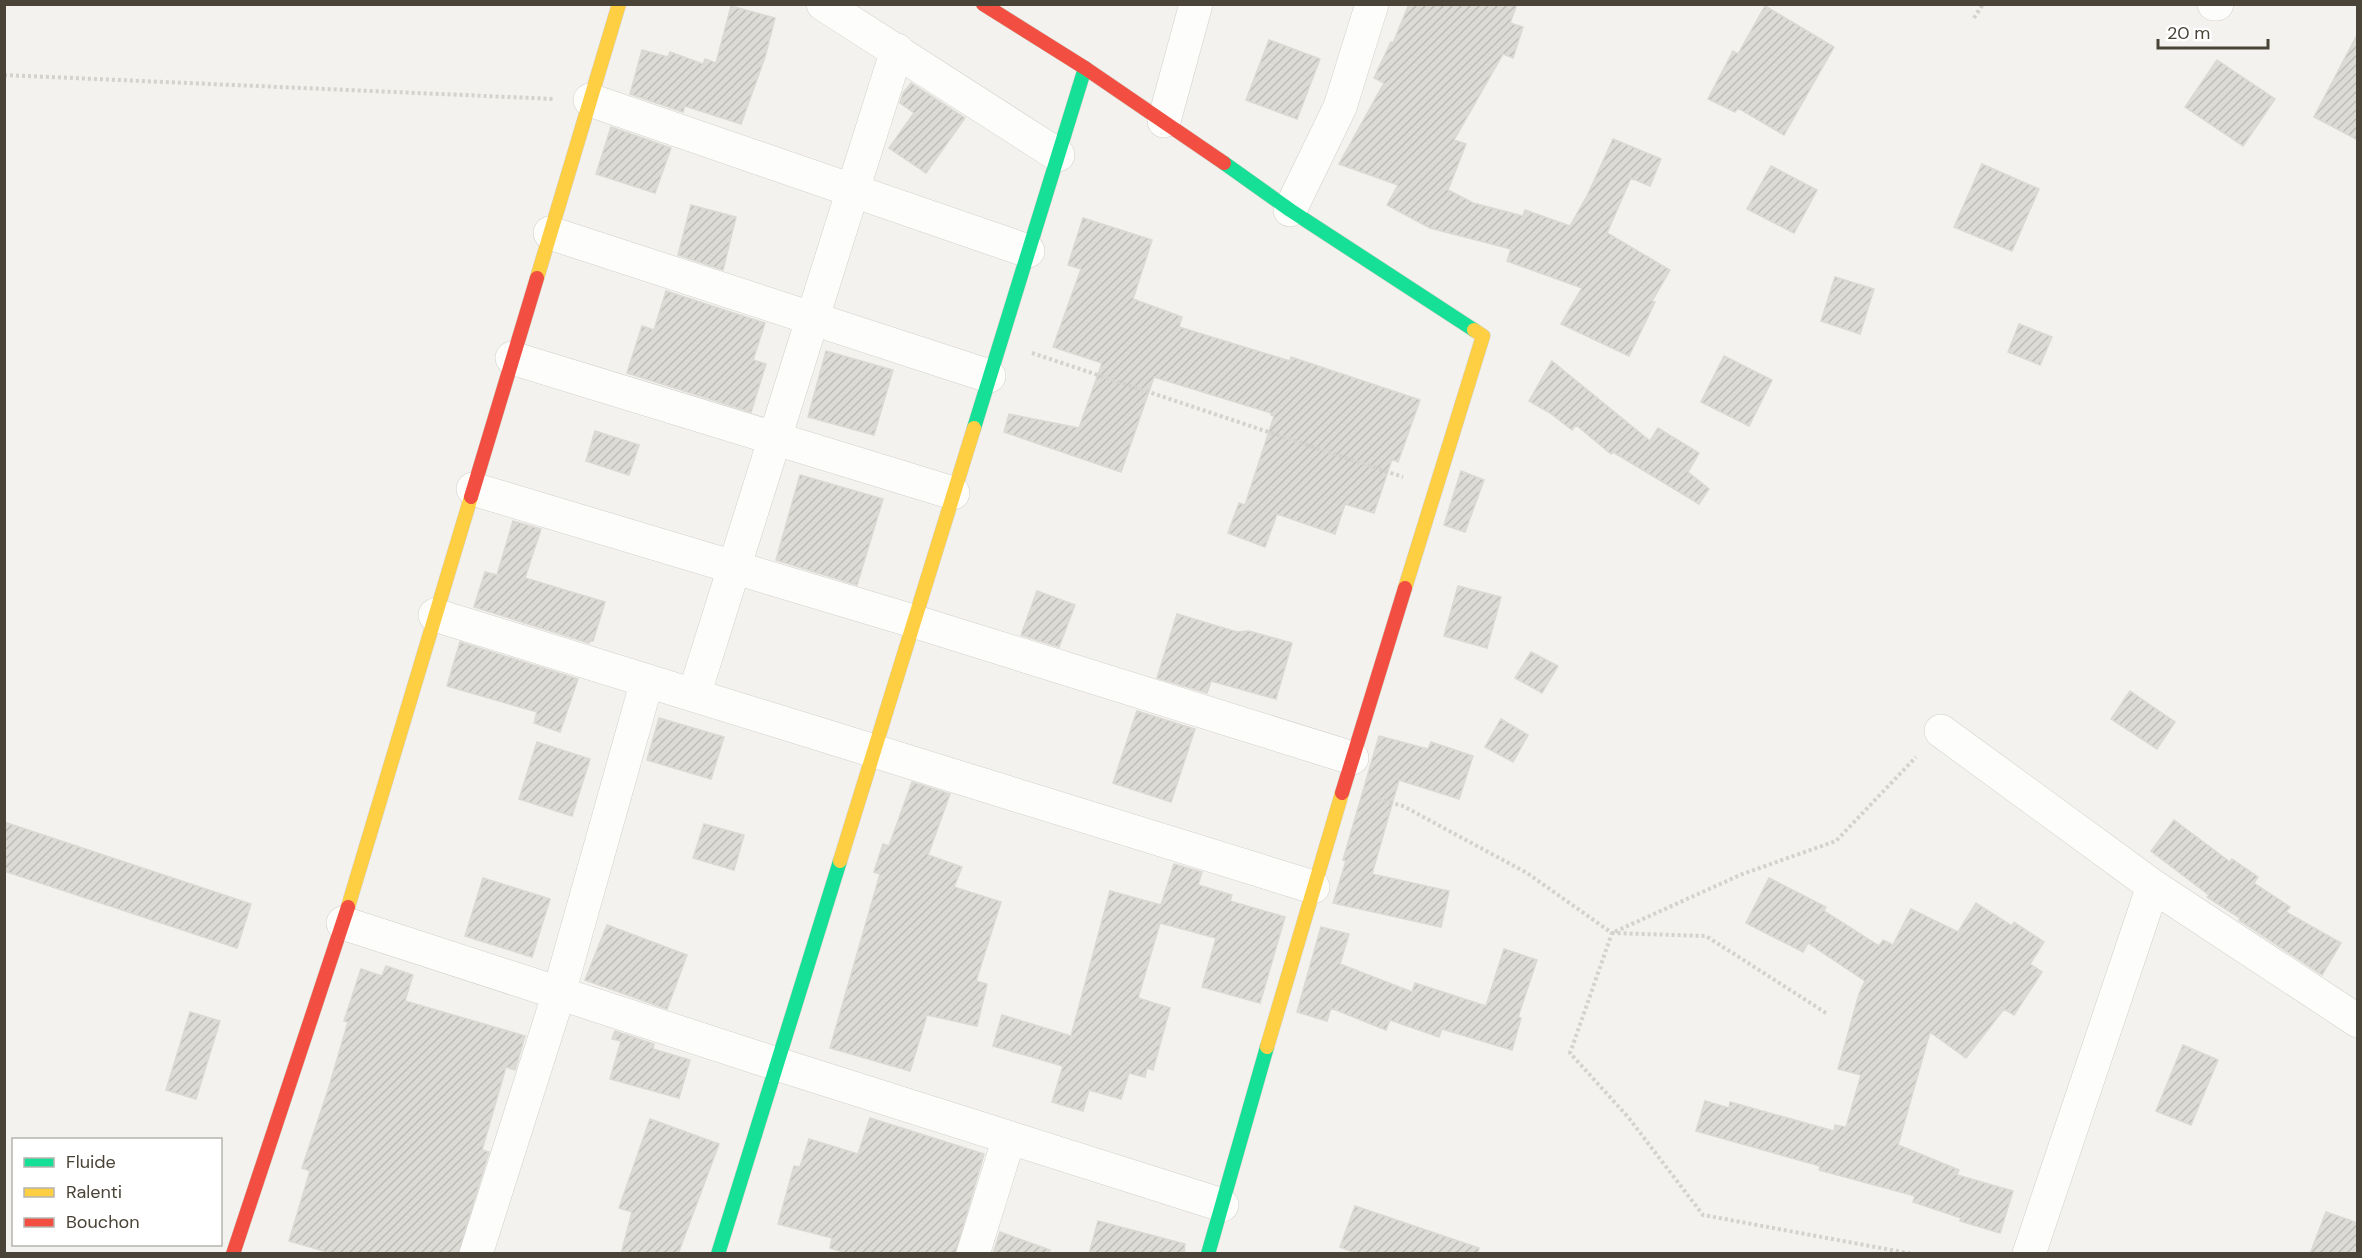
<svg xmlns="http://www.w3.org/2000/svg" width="2362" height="1258" font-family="'DM Sans',sans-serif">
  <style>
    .building { fill: url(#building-hatch); stroke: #dbd9d3; stroke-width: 1.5 }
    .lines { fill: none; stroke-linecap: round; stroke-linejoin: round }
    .street-casing { stroke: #d1d0cb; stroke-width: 34 }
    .fast-casing { stroke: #d2d0c5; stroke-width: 15 }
    .slow-casing { stroke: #d2d0c5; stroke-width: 15 }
    .jam-casing { stroke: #d2d0c5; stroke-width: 15 }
    .path { stroke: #d3d2cc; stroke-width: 4; stroke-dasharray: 3 3; stroke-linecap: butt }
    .street { stroke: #fdfdfc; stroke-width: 33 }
    .fast { stroke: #16e098; stroke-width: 14 }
    .slow { stroke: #ffcf43; stroke-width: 14 }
    .jam { stroke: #f24e42; stroke-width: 14 }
  </style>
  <defs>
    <pattern id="building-hatch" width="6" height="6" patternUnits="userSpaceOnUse" patternTransform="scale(1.5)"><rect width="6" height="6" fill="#dddbd6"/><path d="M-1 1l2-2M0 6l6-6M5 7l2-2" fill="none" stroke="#bfbdb8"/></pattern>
  </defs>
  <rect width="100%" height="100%" fill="#f3f2ee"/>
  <path class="building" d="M 1409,4 L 1517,4 L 1510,23 L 1523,27 L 1513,58 L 1503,54 L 1454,140 L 1466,144 L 1448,190 L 1473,203 L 1523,216 L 1525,210 L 1570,226 L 1588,194 L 1613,139 L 1661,159 L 1650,186 L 1631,178 L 1607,233 L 1670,270 L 1652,301 L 1655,302 L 1629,356 L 1561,324 L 1582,288 L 1507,261 L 1511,249 L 1430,228 L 1387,205 L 1398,185 L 1339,164 L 1384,83 L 1374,78 L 1391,42 L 1393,43 Z
    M 731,6 L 775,18 L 765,57 L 741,124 L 685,106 L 683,112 L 630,94 L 642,50 L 668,57 L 670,52 L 703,64 L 705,59 L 716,63 Z
    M 1765,6 L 1834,47 L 1784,135 L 1738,108 L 1735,112 L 1708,99 L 1733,51 L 1738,54 Z
    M 2358,33 L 2358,140 L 2314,117 Z
    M 1269,40 L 1320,59 L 1297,119 L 1246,100 Z
    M 2217,60 L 2275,99 L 2243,146 L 2185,107 Z
    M 911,83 L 965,118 L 926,173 L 889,148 L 914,113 L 900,103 L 903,93 Z
    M 611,127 L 671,148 L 655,193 L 596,174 Z
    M 1982,164 L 2039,189 L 2012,251 L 1954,227 Z
    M 1771,166 L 1817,190 L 1794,233 L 1747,209 Z
    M 691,205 L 736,217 L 723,270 L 678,255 Z
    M 1083,218 L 1152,240 L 1133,299 L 1182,317 L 1179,327 L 1290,361 L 1291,357 L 1420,400 L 1398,462 L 1392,459 L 1374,513 L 1345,504 L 1335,534 L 1277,514 L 1265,547 L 1228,533 L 1239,503 L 1245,505 L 1274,416 L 1271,415 L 1271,413 L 1154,377 L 1121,472 L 1004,432 L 1009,414 L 1079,428 L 1102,363 L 1053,347 L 1081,269 L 1068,265 Z
    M 1835,277 L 1874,289 L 1860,334 L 1821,321 Z
    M 666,291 L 765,323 L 753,360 L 766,364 L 751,412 L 627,373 L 642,326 L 654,330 Z
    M 2019,324 L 2052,337 L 2040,365 L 2008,352 Z
    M 826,351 L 893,370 L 874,435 L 808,417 Z
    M 1724,356 L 1772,380 L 1749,426 L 1701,402 Z
    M 1552,361 L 1650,441 L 1658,428 L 1699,453 L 1688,472 L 1709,489 L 1699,504 L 1613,452 L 1611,454 L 1576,425 L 1572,430 L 1550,413 L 1529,401 Z
    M 595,431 L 639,445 L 629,475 L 586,461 Z
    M 1461,471 L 1484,480 L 1465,532 L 1444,525 Z
    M 800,475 L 883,499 L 857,585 L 776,560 Z
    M 513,521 L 541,529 L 525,578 L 605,602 L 593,641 L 590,641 L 589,643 L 474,607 L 485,572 L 497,575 Z
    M 1458,586 L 1501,597 L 1487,648 L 1444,636 Z
    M 1037,591 L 1075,605 L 1059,647 L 1021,635 Z
    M 1177,614 L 1237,632 L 1249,631 L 1292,643 L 1276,699 L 1211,681 L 1207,693 L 1157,678 Z
    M 460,642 L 578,679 L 560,732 L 534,723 L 537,712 L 447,686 Z
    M 1531,652 L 1558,666 L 1542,693 L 1515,678 Z
    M 2130,691 L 2175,722 L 2157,749 L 2111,719 Z
    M 1137,711 L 1195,729 L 1171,802 L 1113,783 Z
    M 659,718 L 724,737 L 711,779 L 647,760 Z
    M 1501,719 L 1528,735 L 1513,762 L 1485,747 Z
    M 1379,736 L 1428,749 L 1431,742 L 1473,756 L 1459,799 L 1399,780 L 1372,874 L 1449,891 L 1441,927 L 1333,903 L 1346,861 L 1343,860 L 1354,822 Z
    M 537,742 L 590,759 L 572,816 L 519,799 Z
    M 912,782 L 950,794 L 928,855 L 962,867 L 954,887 L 1001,902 L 976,981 L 987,984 L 977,1026 L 927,1015 L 910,1071 L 830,1048 L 880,874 L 874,872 L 883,844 L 889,846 Z
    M 2174,820 L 2230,862 L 2232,859 L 2258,877 L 2254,883 L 2290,907 L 2286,912 L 2341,943 L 2322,975 L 2239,920 L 2240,918 L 2207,897 L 2209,895 L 2151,851 Z
    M 4,822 L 251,904 L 237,948 L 4,871 Z
    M 704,824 L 744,835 L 734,870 L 693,858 Z
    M 1174,864 L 1202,872 L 1198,885 L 1232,895 L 1230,901 L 1285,917 L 1260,1003 L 1202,987 L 1216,938 L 1160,923 L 1138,998 L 1170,1008 L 1153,1070 L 1147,1068 L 1145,1077 L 1129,1073 L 1121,1099 L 1089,1090 L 1083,1111 L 1052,1102 L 1063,1066 L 993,1046 L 1002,1015 L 1071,1036 L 1110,891 L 1161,905 Z
    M 483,878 L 550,899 L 532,957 L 465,936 Z
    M 1769,878 L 1826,907 L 1824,911 L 1879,946 L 1883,940 L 1893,945 L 1911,909 L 1958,932 L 1976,903 L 2012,926 L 2014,922 L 2044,942 L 2030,964 L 2042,972 L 2014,1015 L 2004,1009 L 1966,1058 L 1930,1032 L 1898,1145 L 1959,1170 L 1957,1175 L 2013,1191 L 2000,1233 L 1960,1221 L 1961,1218 L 1913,1202 L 1915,1196 L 1819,1170 L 1820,1166 L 1696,1131 L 1705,1101 L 1729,1108 L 1730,1102 L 1834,1131 L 1835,1125 L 1846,1127 L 1861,1075 L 1838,1069 L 1859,994 L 1865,981 L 1808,943 L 1803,952 L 1746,923 Z
    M 607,925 L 687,955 L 667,1009 L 585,980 Z
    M 1321,927 L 1349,934 L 1340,964 L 1412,992 L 1415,983 L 1486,1006 L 1504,949 L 1537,960 L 1518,1017 L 1521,1018 L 1512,1050 L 1442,1029 L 1439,1037 L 1390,1020 L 1386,1030 L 1331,1008 L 1327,1021 L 1297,1012 Z
    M 386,966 L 413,975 L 405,1001 L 525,1036 L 515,1070 L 506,1067 L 482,1150 L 489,1152 L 458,1254 L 334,1254 L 289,1241 L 310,1171 L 302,1168 L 328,1090 L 348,1022 L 344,1021 L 361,969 L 382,976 Z
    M 190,1012 L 220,1021 L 196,1099 L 166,1090 Z
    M 615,1031 L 654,1044 L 653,1049 L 690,1060 L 679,1098 L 610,1079 L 621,1041 L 612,1039 Z
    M 2183,1045 L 2218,1060 L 2191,1125 L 2156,1111 Z
    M 870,1118 L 984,1154 L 955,1254 L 849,1254 L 830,1248 L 832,1238 L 778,1224 L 794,1166 L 800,1167 L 809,1139 L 858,1154 Z
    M 650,1119 L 719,1144 L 678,1254 L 621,1254 L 632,1212 L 619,1208 Z
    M 1355,1206 L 1479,1248 L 1478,1254 L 1358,1254 L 1340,1247 Z
    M 2326,1212 L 2358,1223 L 2358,1254 L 2310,1254 Z
    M 1098,1221 L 1185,1244 L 1184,1254 L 1089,1254 Z
    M 1000,1232 L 1050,1250 L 1049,1254 L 993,1254 Z"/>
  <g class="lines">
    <g class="street-casing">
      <path id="street" d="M 823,4 L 1058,155
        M 2214,4 L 2217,4
        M 590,100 L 1028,251
        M 1164,121 L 1196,4
        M 1290,210 L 1340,107 L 1372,4
        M 550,233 L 989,376
        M 512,358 L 953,493
        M 473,489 L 913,621 L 1352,758
        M 435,615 L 1313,887
        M 694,695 L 897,50
        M 1941,731 L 2153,886 L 2358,1021
        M 343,923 L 777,1064 L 1222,1205
        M 476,1254 L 559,993 L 647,681
        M 973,1254 L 1009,1138
        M 2029,1254 L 2153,886"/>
    </g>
    <g class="fast-casing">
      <path id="fast" d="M 1224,163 L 1290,210 L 1474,330
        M 974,428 L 1085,68
        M 718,1254 L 840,861
        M 1208,1254 L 1267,1047"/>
    </g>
    <g class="slow-casing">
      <path id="slow" d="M 537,278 L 619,4
        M 1405,588 L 1483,336 L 1474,330
        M 840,861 L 974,428
        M 348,907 L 471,497
        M 1267,1047 L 1342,793"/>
    </g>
    <g class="jam-casing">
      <path id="jam" d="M 983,4 L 1085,68 L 1224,163
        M 471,497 L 537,278
        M 1342,793 L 1405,588
        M 233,1254 L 348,907"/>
    </g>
    <path class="path" d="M 1974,18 L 1983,4
      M 4,75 L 555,99
      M 1032,353 L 1403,477
      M 1378,799 L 1403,806 L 1527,873 L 1612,933 L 1570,1053 L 1628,1117 L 1703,1215 L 1913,1254
      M 1826,1013 L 1706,936 L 1612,933 L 1740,875 L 1836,841 L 1916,757"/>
    <use href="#street" class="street"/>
    <use href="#fast" class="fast"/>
    <use href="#slow" class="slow"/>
    <use href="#jam" class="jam"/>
  </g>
  <rect width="2362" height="1258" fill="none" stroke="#4a4438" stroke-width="12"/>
  <rect x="12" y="1138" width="210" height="108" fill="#ffffff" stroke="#b7b4af" stroke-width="1.5"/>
  <rect x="24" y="1158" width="30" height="9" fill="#16e098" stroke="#b7b4af" stroke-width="1.5"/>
  <text x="66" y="1168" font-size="18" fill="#4a4438">Fluide</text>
  <rect x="24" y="1188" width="30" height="9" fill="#ffcf43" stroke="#b7b4af" stroke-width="1.5"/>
  <text x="66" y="1198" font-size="18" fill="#4a4438">Ralenti</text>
  <rect x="24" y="1218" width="30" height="9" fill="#f24e42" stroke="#b7b4af" stroke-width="1.5"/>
  <text x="66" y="1228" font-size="18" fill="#4a4438">Bouchon</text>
  <path d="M2158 39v9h110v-9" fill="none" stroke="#4a4438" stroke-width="3"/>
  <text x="2167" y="39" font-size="18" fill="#4a4438" stroke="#ffffff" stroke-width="4.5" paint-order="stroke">20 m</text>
</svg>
